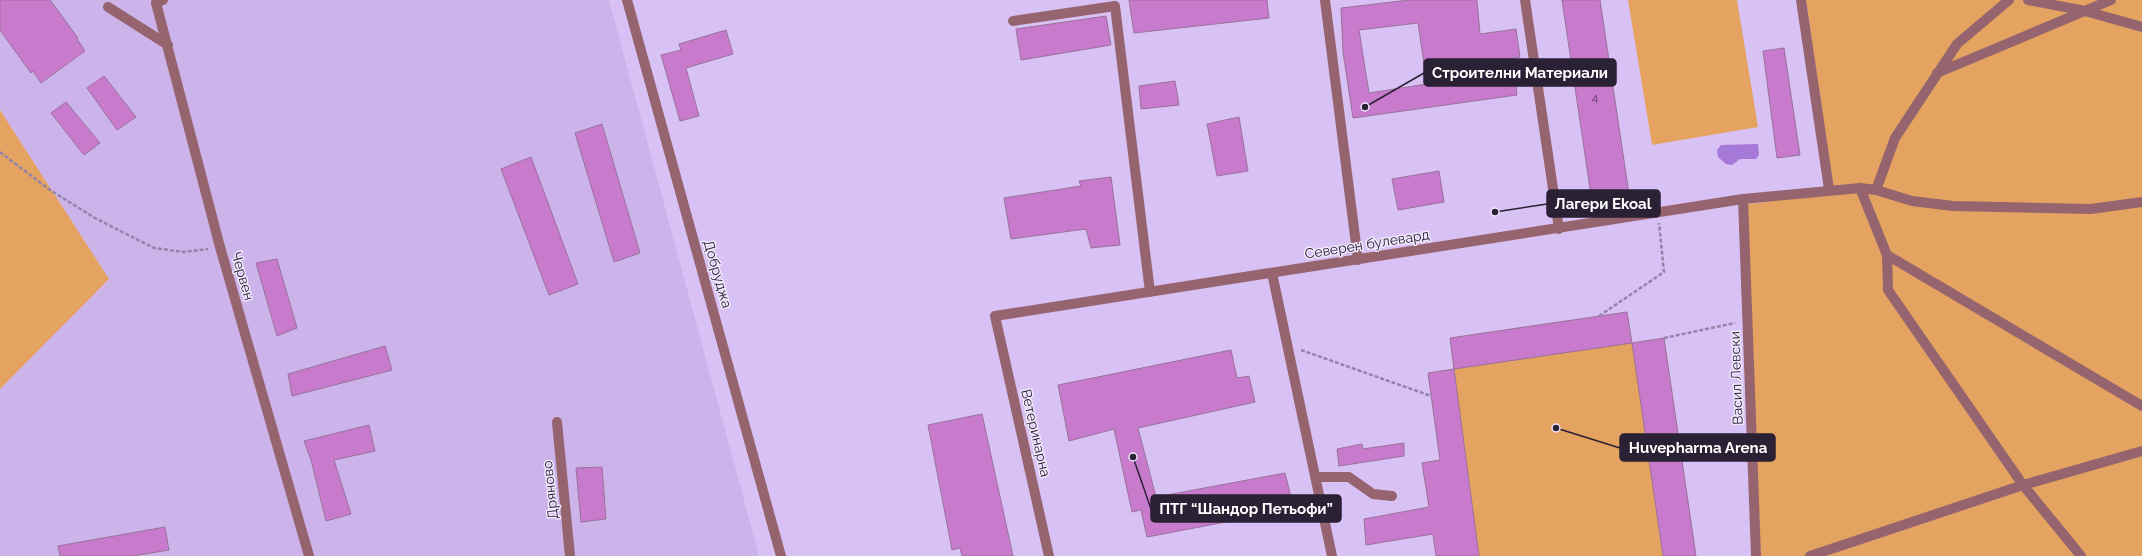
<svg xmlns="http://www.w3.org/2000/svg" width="2142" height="556" font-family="Raleway,sans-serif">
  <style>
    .built { fill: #ccb3ea }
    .green { fill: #e4a360 }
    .water { fill: #a678d7 }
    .building { fill: #c87acc; stroke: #99739a; fill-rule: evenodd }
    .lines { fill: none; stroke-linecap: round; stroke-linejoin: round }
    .path { stroke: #9584aa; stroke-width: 2.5; stroke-dasharray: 4 2; stroke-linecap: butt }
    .minor { stroke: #95646e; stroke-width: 10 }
    .labels { text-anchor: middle; stroke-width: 3; stroke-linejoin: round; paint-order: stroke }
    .number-label { font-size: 12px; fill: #52375a }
    .street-label { font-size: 14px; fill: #2a2134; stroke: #f2e9fe }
    .leader { fill: none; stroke: #2a2134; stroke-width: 1.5 }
    .callout-dot { fill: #2a2134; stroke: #f2e9fe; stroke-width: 1.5 }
    .callout { fill: #2a2134; stroke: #2a2134; stroke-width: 1.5 }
    .callout-label { font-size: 15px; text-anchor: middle; font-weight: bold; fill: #fff }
  </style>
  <rect width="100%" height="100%" fill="#d8c1f4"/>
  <path class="built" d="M 0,0 L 609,0 L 759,556 L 0,556 L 0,389 L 109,279 L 0,110 Z"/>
  <path class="green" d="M 1628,0 L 1737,0 L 1758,127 L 1652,145 Z
    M 1806,0 L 2142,0 L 2142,556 L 1760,556 L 1741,205 L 1834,193 Z
    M 0,110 L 109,279 L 0,389 Z
    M 1627,312 L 1632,343 L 1664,338 L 1696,556 L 1436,556 L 1422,463 L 1440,460 L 1428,373 L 1454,369 L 1450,338 Z"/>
  <path class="water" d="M 1758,144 L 1759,155 L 1756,159 L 1740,159 L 1732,165 L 1726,164 L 1718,157 L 1717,150 L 1721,145 Z"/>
  <path class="building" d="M 0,0 L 50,0 L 78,38 L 77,39 L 85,51 L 41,83 L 33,71 L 31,73 L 0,30 Z
    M 1129,0 L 1267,0 L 1269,18 L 1134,33 Z
    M 1409,0 L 1477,0 L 1480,34 L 1516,29 L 1520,57 L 1513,58 L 1517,95 L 1353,118 L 1343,52 L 1341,8 ZM 1418,23 L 1427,84 L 1369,93 L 1359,30 Z
    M 1562,0 L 1600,0 L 1629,194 L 1592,202 Z
    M 1106,16 L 1111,45 L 1021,60 L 1016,29 Z
    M 726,30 L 733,54 L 686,68 L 699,116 L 680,121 L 661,55 L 681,50 L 679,44 Z
    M 1784,48 L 1800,155 L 1777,158 L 1763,51 Z
    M 104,76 L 136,117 L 117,130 L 87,88 Z
    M 1175,81 L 1179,105 L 1141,109 L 1139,86 Z
    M 66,102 L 100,143 L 84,155 L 51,113 Z
    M 1239,117 L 1248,171 L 1217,176 L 1207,124 Z
    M 602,124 L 640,253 L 614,262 L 575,133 Z
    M 531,157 L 578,284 L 549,295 L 501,169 Z
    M 1439,171 L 1444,202 L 1398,210 L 1392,179 Z
    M 1111,177 L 1120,245 L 1091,248 L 1086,229 L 1011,239 L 1004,198 L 1081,186 L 1079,181 Z
    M 277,259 L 297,328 L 277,336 L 256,263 Z
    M 1627,312 L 1632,343 L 1454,369 L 1450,338 Z
    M 1664,338 L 1696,556 L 1663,556 L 1632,343 Z
    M 385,346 L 392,370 L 292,396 L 288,374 Z
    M 1231,350 L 1237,378 L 1249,376 L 1255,402 L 1138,428 L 1156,497 L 1285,473 L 1294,509 L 1147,537 L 1141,510 L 1132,512 L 1114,429 L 1069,441 L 1058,385 Z
    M 1454,369 L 1479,556 L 1436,556 L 1433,534 L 1366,545 L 1364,519 L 1429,507 L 1422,463 L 1440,460 L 1428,373 Z
    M 982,414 L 1013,556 L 962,556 L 960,548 L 952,550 L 928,425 Z
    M 369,425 L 375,451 L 334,460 L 351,514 L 326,521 L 311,460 L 304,441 Z
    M 1404,443 L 1404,456 L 1339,466 L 1337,449 L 1362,444 L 1363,449 Z
    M 602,467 L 606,519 L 581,522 L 576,468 Z
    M 165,527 L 169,550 L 133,556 L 60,556 L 58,546 Z"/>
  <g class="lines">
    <path class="path" d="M 0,152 L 50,190 L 95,218 L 154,248 L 184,252 L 208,249
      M 1599,316 L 1664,272 L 1659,223
      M 1664,338 L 1735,323
      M 1301,350 L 1431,396"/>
    <path class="minor" d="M 163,0 L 156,3 L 220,247 L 309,556
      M 627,0 L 781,556
      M 1325,0 L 1358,260
      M 1525,0 L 1559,229
      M 1801,0 L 1829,189
      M 2028,0 L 2085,11 L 2142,27
      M 108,7 L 168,45
      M 1013,21 L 1115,6 L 1150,292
      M 1937,73 L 2111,0
      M 1860,188 L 1887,255 L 2142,406
      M 1876,190 L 1895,138 L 1957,44 L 2009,0
      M 1743,199 L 1756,556
      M 1887,255 L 1888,290 L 2023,485 L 2081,556
      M 1272,273 L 1332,556
      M 557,422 L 570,556
      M 1315,477 L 1349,477 L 1373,494 L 1392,496
      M 1049,556 L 995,316 L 1743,199 L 1860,188 L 1876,190 L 1912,201 L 1953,206 L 2091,209 L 2142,202
      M 1810,556 L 2023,485 L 2142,451"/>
  </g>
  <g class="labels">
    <g class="number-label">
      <text x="1595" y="101">4</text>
    </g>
    <g class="street-label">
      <text transform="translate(1367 244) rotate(-9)" y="5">Северен булевард</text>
      <text transform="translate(718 274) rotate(74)" y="5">Добруджа</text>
      <text transform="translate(243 276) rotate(74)" y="5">Червен</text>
      <text transform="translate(1736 378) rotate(-92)" y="5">Васил Левски</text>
      <text transform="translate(1036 433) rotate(77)" y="5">Ветеринарна</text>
      <text transform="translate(550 490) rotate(-96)" y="5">Дряново</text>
    </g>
  </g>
  <path class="leader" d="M1365 107L1424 73M1495 212L1547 204M1556 428L1620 448M1133 457L1151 509"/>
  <g class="callout-dot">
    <circle cx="1365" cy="107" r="4"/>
    <circle cx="1495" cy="212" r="4"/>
    <circle cx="1556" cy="428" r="4"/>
    <circle cx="1133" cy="457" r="4"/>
  </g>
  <g class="callout">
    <rect x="1424" y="59" width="192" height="27" rx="4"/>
    <rect x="1547" y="190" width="113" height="27" rx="4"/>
    <rect x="1620" y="434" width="155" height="27" rx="4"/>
    <rect x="1151" y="495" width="190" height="27" rx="4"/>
  </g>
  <g class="callout-label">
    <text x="1520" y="78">Строителни Материали</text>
    <text x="1603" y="209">Лагери Ekoal</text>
    <text x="1698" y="453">Huvepharma Arena</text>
    <text x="1246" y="514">ПТГ “Шандор Петьофи”</text>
  </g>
</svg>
